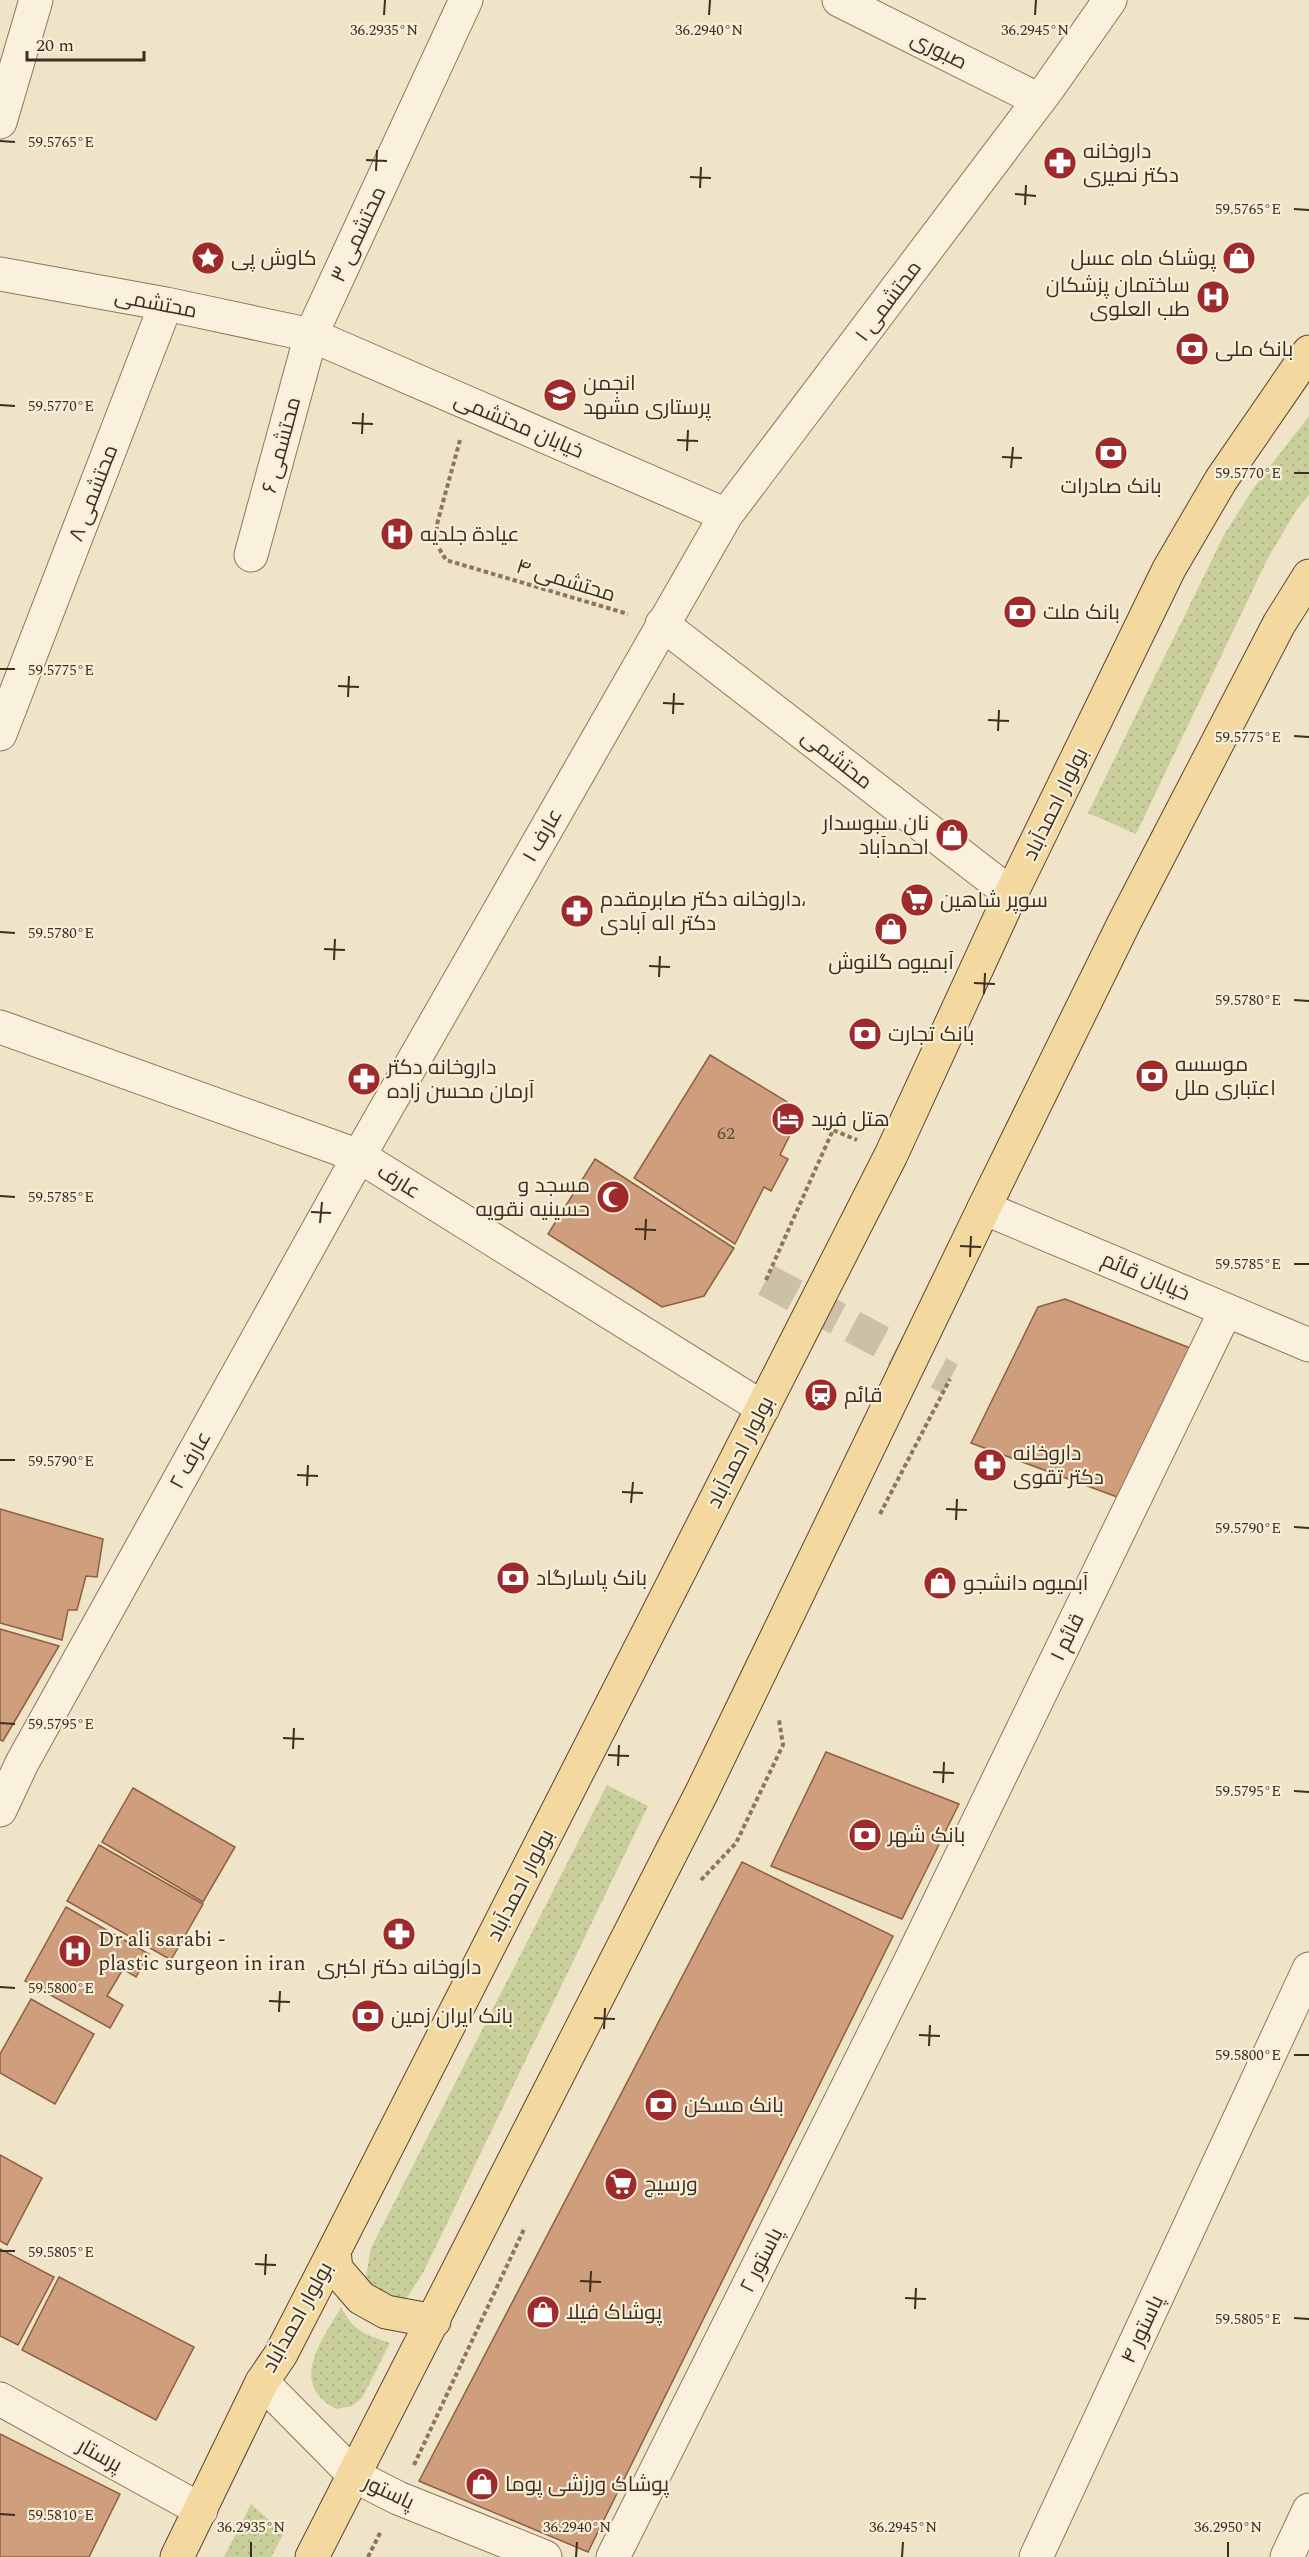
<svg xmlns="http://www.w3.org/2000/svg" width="1309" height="2557" font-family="Spectral,Cairo,serif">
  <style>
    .grass { fill: url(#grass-dots) }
    .building { fill: #cf9f7d; stroke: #8d5f41; stroke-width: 1.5 }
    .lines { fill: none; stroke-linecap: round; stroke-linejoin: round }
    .minor-tunnel { stroke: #ccc0a6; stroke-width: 33; stroke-dasharray: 33 16; stroke-linecap: butt }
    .minor-casing { stroke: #8d765c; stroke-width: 35 }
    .major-casing { stroke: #5b4430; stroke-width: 35 }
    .path { stroke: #8d765c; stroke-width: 4; stroke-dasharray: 4.5 3; stroke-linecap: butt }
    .minor { stroke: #faf1dc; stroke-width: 33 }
    .major { stroke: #f3d9a0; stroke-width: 33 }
    .ticks { fill: none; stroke: #3d2e20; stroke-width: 2 }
    .labels { text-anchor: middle; stroke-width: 4.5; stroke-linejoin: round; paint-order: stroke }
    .number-label { font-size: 18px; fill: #624a37 }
    .street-label { font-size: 21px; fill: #3d2e20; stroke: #f7eed8 }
    .poi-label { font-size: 21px; fill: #3d2e20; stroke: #f7eed8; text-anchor: start }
    .ticks-label { font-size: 15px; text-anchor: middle; fill: #3d2e20; stroke: #f7eed8; stroke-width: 4.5; stroke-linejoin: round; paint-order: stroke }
  </style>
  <defs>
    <pattern id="grass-dots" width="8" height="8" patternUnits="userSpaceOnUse" patternTransform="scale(1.5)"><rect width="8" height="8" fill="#c9cf9b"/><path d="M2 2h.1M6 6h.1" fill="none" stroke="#aeb285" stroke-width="1.8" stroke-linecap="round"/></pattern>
  </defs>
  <rect width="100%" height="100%" fill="#f0e4c8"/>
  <path class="grass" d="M 1309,416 L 1309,495 L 1297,509 L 1268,558 L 1136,834 L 1088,813 L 1224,535 L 1255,486 Z
    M 607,1785 L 648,1806 L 423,2273 L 406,2299 L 388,2300 L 368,2286 L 366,2276 L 371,2248 Z
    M 341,2307 C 354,2332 365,2334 390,2343 L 362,2398 L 352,2406 L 336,2409 C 288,2383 321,2343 341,2307 Z
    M 251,2504 L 284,2533 L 271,2557 L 224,2557 Z"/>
  <path class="building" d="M 710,1055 L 802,1111 L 780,1155 L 788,1159 L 771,1191 L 764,1187 L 735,1244 L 634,1178 Z
    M 595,1159 L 734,1248 L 704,1296 L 662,1307 L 548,1234 Z
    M 1065,1299 L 1190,1348 L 1120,1498 L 971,1443 L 1038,1307 Z
    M 0,1509 L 103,1539 L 97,1577 L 86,1576 L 77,1610 L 68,1610 L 62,1640 L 0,1623 Z
    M 0,1629 L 59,1646 L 3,1741 L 0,1740 Z
    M 826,1752 L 959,1804 L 902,1919 L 771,1866 Z
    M 133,1788 L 235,1847 L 203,1902 L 102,1842 Z
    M 99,1845 L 203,1904 L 171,1960 L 67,1901 Z
    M 742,1862 L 893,1936 L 588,2552 L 419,2481 Z
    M 66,1907 L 149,1954 L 136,1977 L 123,1969 L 107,1996 L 123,2005 L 110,2028 L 25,1981 Z
    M 31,1999 L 94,2034 L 55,2104 L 0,2073 L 0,2054 Z
    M 0,2155 L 42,2178 L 7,2245 L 0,2241 Z
    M 0,2249 L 54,2277 L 18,2345 L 0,2336 Z
    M 59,2277 L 194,2347 L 156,2420 L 22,2350 Z
    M 0,2434 L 120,2494 L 89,2557 L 0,2557 Z"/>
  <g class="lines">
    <path class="minor-tunnel" d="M 766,1280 L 950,1379"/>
    <g class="minor-casing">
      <path id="minor" d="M 839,0 L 1039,100
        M 0,122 L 36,0
        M 0,274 L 166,304 L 311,335 L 726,515
        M 251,555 L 311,335 L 466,0
        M 662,624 L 1011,894
        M 0,734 L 166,304
        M 0,1027 L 359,1156 L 763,1408
        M 984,1208 L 1309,1345
        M 0,1810 L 22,1763 L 359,1156 L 726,515 L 1049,87 L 1110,0
        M 262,2382 L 355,2476 L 398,2498 L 545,2557
        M 0,2399 L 201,2510
        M 613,2557 L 909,1964 L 1226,1310
        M 1036,2557 L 1309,1969
        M 1287,2557 L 1309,2510"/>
    </g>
    <g class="major-casing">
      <path id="major" d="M 334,2251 L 336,2269 L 361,2298 L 386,2312 L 434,2321
        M 177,2557 L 262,2382 L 281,2354 L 334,2251 L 891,1155 L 1011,894 L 1169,569 L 1221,480 L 1309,352
        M 312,2557 L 702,1792 L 984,1208 L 1125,921 L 1279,624 L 1309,576"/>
    </g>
    <path class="path" d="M 460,440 L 437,524 L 437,545 L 446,560 L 628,614
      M 766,1280 L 833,1130 L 857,1140
      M 880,1514 L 950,1379
      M 701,1880 L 736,1843 L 783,1745 L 779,1720
      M 414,2465 L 525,2227
      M 368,2557 L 381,2531"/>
    <use href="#minor" class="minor"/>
    <use href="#major" class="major"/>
  </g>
  <path class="ticks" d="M 384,15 L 385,0M 709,15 L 710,0M 1035,15 L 1036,0M 0,141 L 15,142M 366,160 L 387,161M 376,171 L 377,150M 690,177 L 711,178M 700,188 L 701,167M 1015,194 L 1036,196M 1025,205 L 1026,185M 1294,209 L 1309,210M 0,405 L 15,406M 352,423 L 373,424M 362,434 L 363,413M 677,440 L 698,441M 687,451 L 688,430M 1002,457 L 1022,458M 1011,468 L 1013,447M 1294,473 L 1309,473M 0,669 L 15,669M 338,686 L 359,687M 348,697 L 349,676M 663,703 L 684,704M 673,714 L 674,693M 988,720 L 1009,721M 998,731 L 999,710M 1294,736 L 1309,737M 0,932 L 15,933M 324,949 L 345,950M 334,960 L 335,939M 649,966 L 670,967M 659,977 L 660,956M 974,983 L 995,984M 984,994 L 985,973M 1294,1000 L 1309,1001M 0,1196 L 15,1197M 311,1212 L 331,1213M 320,1223 L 322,1202M 635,1229 L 656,1230M 645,1240 L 646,1219M 960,1246 L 981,1247M 970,1257 L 971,1236M 1294,1264 L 1309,1264M 0,1460 L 15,1460M 297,1475 L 318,1476M 307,1486 L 308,1465M 622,1492 L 643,1493M 631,1503 L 633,1482M 946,1509 L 967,1510M 956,1520 L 957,1499M 1294,1527 L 1309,1528M 0,1723 L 15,1724M 283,1738 L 304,1739M 293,1749 L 294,1728M 608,1755 L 629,1756M 618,1766 L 619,1745M 933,1772 L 954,1773M 943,1783 L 944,1762M 1294,1791 L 1309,1792M 0,1987 L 15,1988M 269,2001 L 290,2002M 279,2012 L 280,1991M 594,2018 L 615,2019M 604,2029 L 605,2008M 919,2035 L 940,2036M 929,2046 L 930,2025M 1294,2055 L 1309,2055M 0,2251 L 15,2251M 255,2264 L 276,2265M 265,2275 L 266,2254M 580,2281 L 601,2282M 590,2292 L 591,2271M 905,2298 L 926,2299M 915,2309 L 916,2288M 1294,2318 L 1309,2319M 0,2514 L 15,2515M 251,2557 L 251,2542M 576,2557 L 577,2542M 902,2557 L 903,2542M 1228,2557 L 1228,2542"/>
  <defs>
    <g id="pharmacy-disc" transform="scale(1.725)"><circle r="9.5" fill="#9e2a2b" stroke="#f7eed8"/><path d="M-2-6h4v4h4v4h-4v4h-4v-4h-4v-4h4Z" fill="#fff"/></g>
    <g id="sight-disc" transform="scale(1.725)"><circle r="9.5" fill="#9e2a2b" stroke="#f7eed8"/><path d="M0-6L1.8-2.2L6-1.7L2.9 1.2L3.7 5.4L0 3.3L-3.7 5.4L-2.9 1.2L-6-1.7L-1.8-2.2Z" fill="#fff"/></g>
    <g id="shop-disc" transform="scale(1.725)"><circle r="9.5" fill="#9e2a2b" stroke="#f7eed8"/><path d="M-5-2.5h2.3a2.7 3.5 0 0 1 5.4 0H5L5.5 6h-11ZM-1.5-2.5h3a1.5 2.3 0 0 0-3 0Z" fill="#fff"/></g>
    <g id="hospital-disc" transform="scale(1.725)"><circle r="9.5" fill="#9e2a2b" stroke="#f7eed8"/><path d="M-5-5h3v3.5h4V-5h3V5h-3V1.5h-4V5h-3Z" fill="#fff"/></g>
    <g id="bank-disc" transform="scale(1.725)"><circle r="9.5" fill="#9e2a2b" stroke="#f7eed8"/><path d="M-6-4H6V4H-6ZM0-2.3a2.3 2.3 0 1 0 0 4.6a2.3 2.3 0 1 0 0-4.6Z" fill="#fff"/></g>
    <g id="university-disc" transform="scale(1.725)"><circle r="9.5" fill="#9e2a2b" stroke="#f7eed8"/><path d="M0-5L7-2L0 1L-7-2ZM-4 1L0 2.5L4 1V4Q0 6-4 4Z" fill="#fff"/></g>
    <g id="supermarket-disc" transform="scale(1.725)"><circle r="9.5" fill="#9e2a2b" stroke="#f7eed8"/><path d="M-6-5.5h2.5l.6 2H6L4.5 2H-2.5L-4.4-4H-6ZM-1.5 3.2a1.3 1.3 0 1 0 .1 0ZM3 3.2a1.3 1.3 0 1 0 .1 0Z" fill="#fff"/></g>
    <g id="hotel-disc" transform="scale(1.725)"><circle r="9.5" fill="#9e2a2b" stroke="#f7eed8"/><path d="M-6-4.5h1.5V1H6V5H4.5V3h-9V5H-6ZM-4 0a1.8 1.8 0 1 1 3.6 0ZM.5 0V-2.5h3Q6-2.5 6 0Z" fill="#fff"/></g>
    <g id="mosque-disc" transform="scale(1.725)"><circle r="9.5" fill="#9e2a2b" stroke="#f7eed8"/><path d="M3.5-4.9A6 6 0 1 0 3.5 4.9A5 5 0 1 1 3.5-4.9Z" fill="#fff"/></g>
    <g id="station-disc" transform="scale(1.725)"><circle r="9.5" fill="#9e2a2b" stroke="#f7eed8"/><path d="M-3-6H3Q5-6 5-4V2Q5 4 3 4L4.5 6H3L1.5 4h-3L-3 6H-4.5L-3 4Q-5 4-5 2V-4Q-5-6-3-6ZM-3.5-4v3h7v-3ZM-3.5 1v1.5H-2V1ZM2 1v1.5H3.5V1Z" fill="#fff"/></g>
  </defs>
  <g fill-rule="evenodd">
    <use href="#pharmacy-disc" x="1060" y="163"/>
    <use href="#sight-disc" x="208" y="258"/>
    <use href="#shop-disc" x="1239" y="258"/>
    <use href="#hospital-disc" x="1213" y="297"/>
    <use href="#bank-disc" x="1192" y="349"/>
    <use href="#university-disc" x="560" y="395"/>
    <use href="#bank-disc" x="1111" y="453"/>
    <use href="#hospital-disc" x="397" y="534"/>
    <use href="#bank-disc" x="1020" y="612"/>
    <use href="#shop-disc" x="952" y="835"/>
    <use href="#supermarket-disc" x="917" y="900"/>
    <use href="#pharmacy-disc" x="577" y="911"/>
    <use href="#shop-disc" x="891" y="929"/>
    <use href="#bank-disc" x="865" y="1034"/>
    <use href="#bank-disc" x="1152" y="1076"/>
    <use href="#pharmacy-disc" x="364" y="1079"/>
    <use href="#hotel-disc" x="788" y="1119"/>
    <use href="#mosque-disc" x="613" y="1197"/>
    <use href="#station-disc" x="821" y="1395"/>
    <use href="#pharmacy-disc" x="990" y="1465"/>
    <use href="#bank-disc" x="513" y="1578"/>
    <use href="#shop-disc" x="940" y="1583"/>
    <use href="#bank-disc" x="865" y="1835"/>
    <use href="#pharmacy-disc" x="399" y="1934"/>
    <use href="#hospital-disc" x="75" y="1951"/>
    <use href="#bank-disc" x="368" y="2016"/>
    <use href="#bank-disc" x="661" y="2105"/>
    <use href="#supermarket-disc" x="621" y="2184"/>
    <use href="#shop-disc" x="543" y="2312"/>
    <use href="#shop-disc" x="482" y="2484"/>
  </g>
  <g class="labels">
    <g class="number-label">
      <text x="726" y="1139">62</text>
    </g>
    <g class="street-label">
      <text transform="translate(939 50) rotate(27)" y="7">صبوری</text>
      <text transform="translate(358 234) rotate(-65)" y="7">محتشمی ۳</text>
      <text transform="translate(888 301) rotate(-53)" y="7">محتشمی ۱</text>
      <text transform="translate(156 303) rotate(11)" y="7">محتشمی</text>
      <text transform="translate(519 425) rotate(23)" y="7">خیابان محتشمی</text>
      <text transform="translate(281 445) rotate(-75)" y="7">محتشمی ۶</text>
      <text transform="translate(93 493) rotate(-69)" y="7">محتشمی ۸</text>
      <text transform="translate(566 580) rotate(17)" y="7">محتشمی ۴</text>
      <text transform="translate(837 759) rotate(38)" y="7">محتشمی</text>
      <text transform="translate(1055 804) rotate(-64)" y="7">بولوار احمدآباد</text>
      <text transform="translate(542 835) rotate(-60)" y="7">عارف ۱</text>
      <text transform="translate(399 1181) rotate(32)" y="7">عارف</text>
      <text transform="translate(1146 1276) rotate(23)" y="7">خیابان قائم</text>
      <text transform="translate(740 1452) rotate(-63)" y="7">بولوار احمدآباد</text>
      <text transform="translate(190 1460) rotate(-61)" y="7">عارف ۲</text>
      <text transform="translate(1067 1637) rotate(-64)" y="7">قائم ۱</text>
      <text transform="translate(520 1885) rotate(-63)" y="7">بولوار احمدآباد</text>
      <text transform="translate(761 2260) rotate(-63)" y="7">پاستور ۲</text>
      <text transform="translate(297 2317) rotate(-61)" y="7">بولوار احمدآباد</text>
      <text transform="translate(1142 2329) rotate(-65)" y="7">پاستور ۴</text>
      <text transform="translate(100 2455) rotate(29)" y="7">پرستار</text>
      <text transform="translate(389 2492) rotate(25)" y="7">پاستور</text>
    </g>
    <g class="poi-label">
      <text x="1083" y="158">داروخانه<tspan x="1083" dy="24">دکتر نصیری</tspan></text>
      <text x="231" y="265">کاوش پی</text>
      <text x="1216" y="265" text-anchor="end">پوشاک ماه عسل</text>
      <text x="1190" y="292" text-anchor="end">ساختمان پزشكان<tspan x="1190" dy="24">طب العلوى</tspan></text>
      <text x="1215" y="356">بانک ملی</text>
      <text x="583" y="390">انجمن<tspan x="583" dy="24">پرستاری مشهد</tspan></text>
      <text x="1111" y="493" text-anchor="middle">بانک صادرات</text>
      <text x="420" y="541">عيادة جلديه</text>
      <text x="1043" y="619">بانک ملت</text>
      <text x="929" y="830" text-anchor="end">نان سبوسدار<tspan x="929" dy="24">احمدآباد</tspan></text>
      <text x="600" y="906">داروخانه دکتر صابرمقدم،<tspan x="600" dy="24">دکتر اله آبادی</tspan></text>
      <text x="940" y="907">سوپر شاهین</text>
      <text x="891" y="969" text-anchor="middle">آبمیوه گلنوش</text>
      <text x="888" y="1041">بانک تجارت</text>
      <text x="1175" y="1071">موسسه<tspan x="1175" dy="24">اعتباری ملل</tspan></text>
      <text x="387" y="1074">داروخانه دکتر<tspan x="387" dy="24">آرمان محسن زاده</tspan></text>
      <text x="811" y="1126">هتل فرید</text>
      <text x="590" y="1192" text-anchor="end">مسجد و<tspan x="590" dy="24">حسینیه نقویه</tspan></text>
      <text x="844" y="1402">قائم</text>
      <text x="1013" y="1460">داروخانه<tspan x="1013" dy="24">دکتر تقوی</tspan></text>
      <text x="536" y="1585">بانک پاسارگاد</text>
      <text x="963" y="1590">آبمیوه دانشجو</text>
      <text x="888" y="1842">بانک شهر</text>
      <text x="98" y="1946">Dr ali sarabi -<tspan x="98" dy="24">plastic surgeon in iran</tspan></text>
      <text x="399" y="1974" text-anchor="middle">داروخانه دکتر اکبری</text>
      <text x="391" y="2023">بانک ایران زمین</text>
      <text x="684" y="2112">بانک مسکن</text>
      <text x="644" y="2191">ورسیج</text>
      <text x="566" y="2319">پوشاک فیلا</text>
      <text x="505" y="2491">پوشاک ورزشی پوما</text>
    </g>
  </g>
  <g class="ticks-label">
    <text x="384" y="35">36.2935°N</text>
    <text x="709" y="35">36.2940°N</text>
    <text x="1035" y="35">36.2945°N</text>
    <text x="61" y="147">59.5765°E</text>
    <text x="1248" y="214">59.5765°E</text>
    <text x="61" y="411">59.5770°E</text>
    <text x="1248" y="478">59.5770°E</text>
    <text x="61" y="675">59.5775°E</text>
    <text x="1248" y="742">59.5775°E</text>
    <text x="61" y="938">59.5780°E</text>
    <text x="1248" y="1005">59.5780°E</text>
    <text x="61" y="1202">59.5785°E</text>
    <text x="1248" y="1269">59.5785°E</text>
    <text x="61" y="1466">59.5790°E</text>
    <text x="1248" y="1533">59.5790°E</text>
    <text x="61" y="1729">59.5795°E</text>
    <text x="1248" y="1796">59.5795°E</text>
    <text x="61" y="1993">59.5800°E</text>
    <text x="1248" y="2060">59.5800°E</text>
    <text x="61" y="2257">59.5805°E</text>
    <text x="1248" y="2324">59.5805°E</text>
    <text x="61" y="2520">59.5810°E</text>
    <text x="251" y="2532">36.2935°N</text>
    <text x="577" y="2532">36.2940°N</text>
    <text x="903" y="2532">36.2945°N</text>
    <text x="1228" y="2532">36.2950°N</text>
  </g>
  <path d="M27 51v9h117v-9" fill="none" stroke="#3d2e20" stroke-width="3"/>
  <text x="36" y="51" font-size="18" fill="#3d2e20" stroke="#f7eed8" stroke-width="4.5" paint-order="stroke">20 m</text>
</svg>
